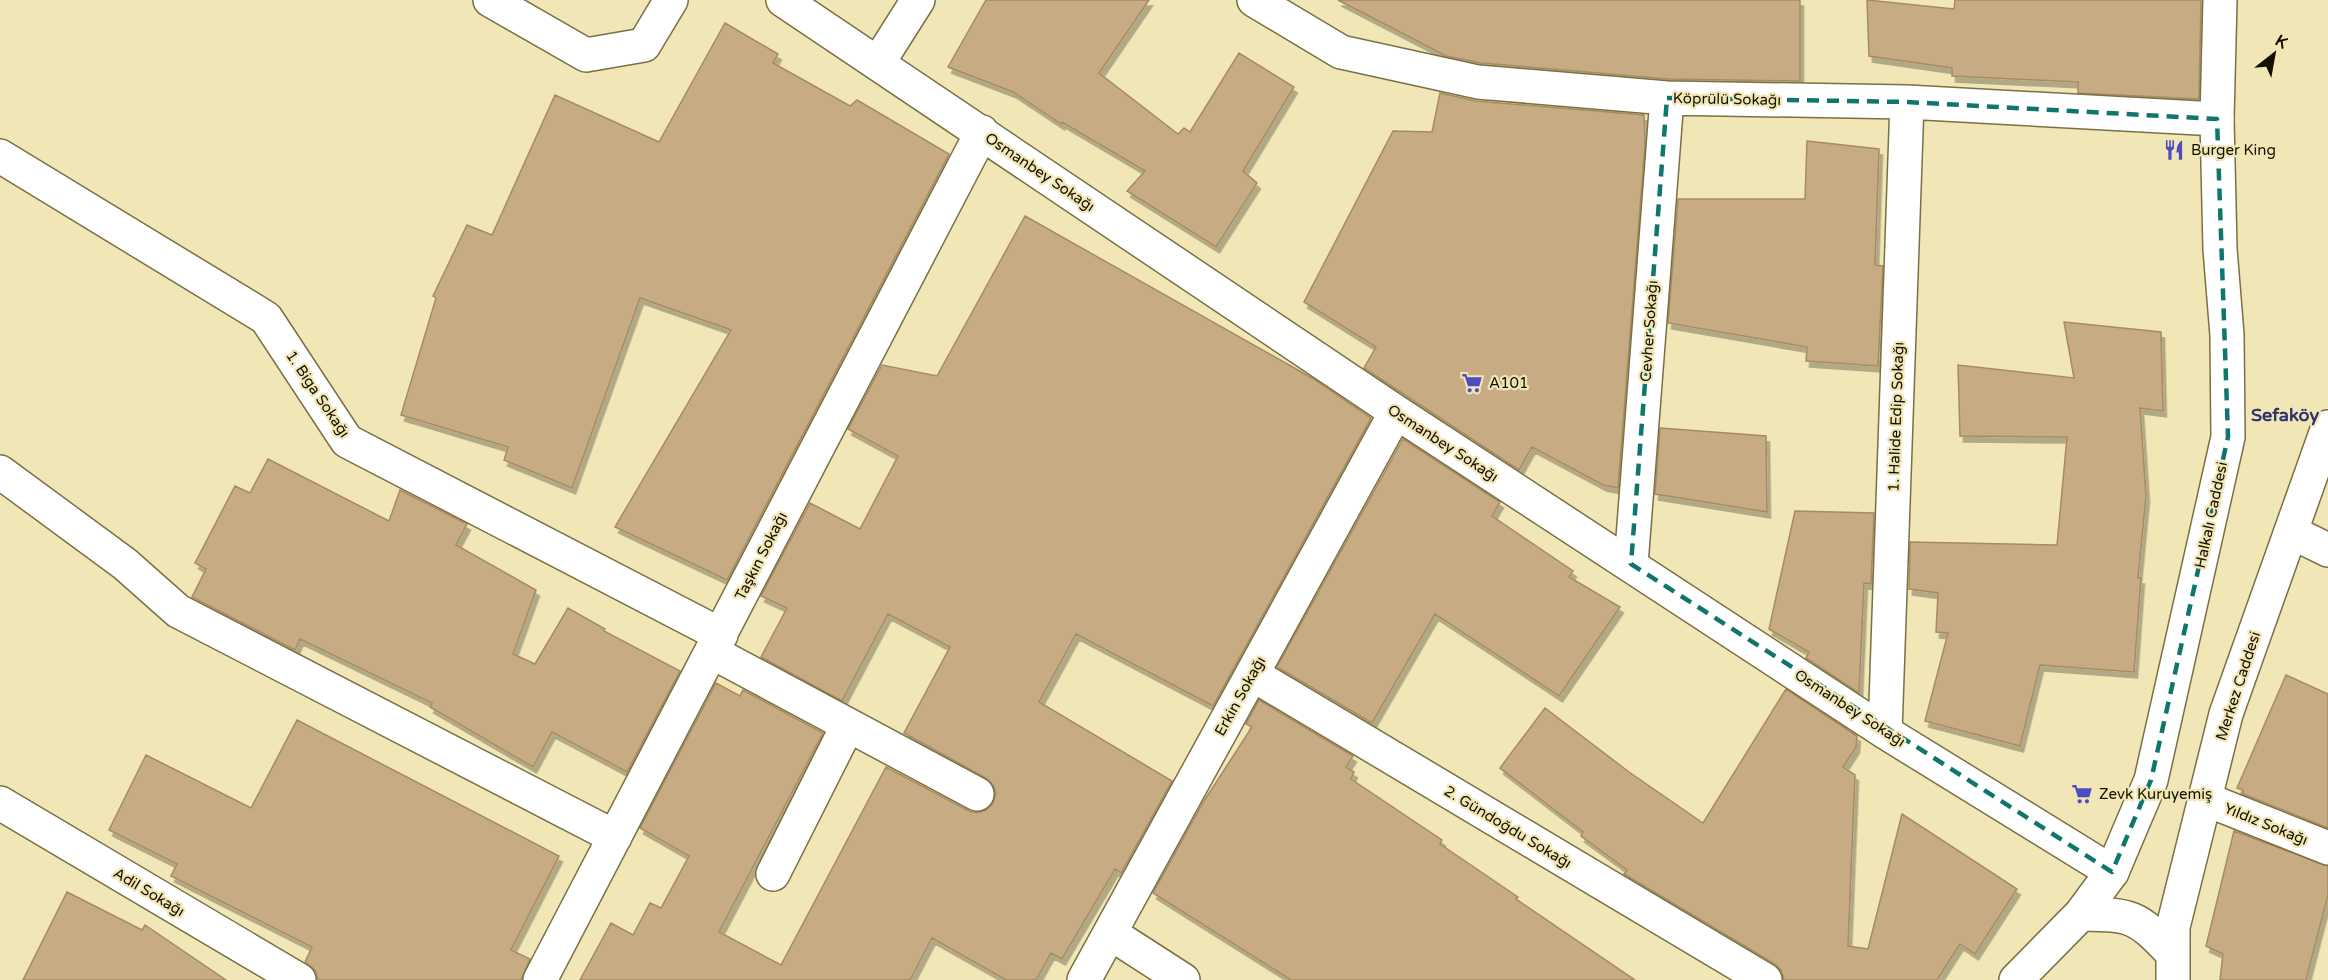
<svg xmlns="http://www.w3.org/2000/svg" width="2328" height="980" font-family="'Varela Round',sans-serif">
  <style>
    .building { fill: #c7ab82; stroke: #a68b63; stroke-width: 1.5; filter: url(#shadow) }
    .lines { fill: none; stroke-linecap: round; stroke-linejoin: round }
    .minor-casing { stroke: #7a7044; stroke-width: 36 }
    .major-casing { stroke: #7a7044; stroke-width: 36 }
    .minor { stroke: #fff; stroke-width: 33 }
    .major { stroke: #fff; stroke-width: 33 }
    .marked { fill: none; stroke: #0f766e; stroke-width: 4.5; stroke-dasharray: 12 8; stroke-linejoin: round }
    .labels { text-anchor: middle; stroke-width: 4.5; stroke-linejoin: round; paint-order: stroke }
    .street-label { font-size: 15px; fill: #141001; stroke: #f1e6b5 }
    .poi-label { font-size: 15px; fill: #141001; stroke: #f1e6b5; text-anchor: start }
    .quarter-label { font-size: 18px; font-weight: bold; fill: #2e326d; stroke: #f1e6b5 }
  </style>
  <defs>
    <filter id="shadow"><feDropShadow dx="3.5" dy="6" stdDeviation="0" flood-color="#0004"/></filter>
  </defs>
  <rect width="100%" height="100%" fill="#f1e6b5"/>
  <path class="building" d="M 986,0 L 1149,0 L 1099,73 L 1178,134 L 1184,128 L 1190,132 L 1239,53 L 1294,87 L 1243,171 L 1257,183 L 1216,247 L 1127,191 L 1145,171 L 1062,122 L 1061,124 L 1013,92 L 948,67 Z
    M 1338,0 L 1800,0 L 1800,81 L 1668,79 L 1481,63 L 1446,56 Z
    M 1867,0 L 1954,9 L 1955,0 L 2201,0 L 2199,99 L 2078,93 L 2078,82 L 1952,76 L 1952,68 L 1869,56 Z
    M 725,23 L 778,54 L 773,63 L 850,106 L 857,100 L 949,154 L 727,580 L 615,527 L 731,330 L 640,298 L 572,488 L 504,460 L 508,447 L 401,415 L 436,298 L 433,296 L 467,225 L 492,235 L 555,95 L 659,142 Z
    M 1440,93 L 1476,101 L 1644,115 L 1645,145 L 1618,488 L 1603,485 L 1532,447 L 1519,470 L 1364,368 L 1376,347 L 1304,302 L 1393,131 L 1432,132 Z
    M 1807,141 L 1879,149 L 1875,265 L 1883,266 L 1878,366 L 1806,361 L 1807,347 L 1668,323 L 1678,199 L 1805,199 Z
    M 1025,216 L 1312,378 L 1371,418 L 1213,706 L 1076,634 L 1039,702 L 1172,781 L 1121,873 L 1115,869 L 1062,959 L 1051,953 L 1036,980 L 1006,980 L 932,938 L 910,980 L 580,980 L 611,923 L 633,935 L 650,903 L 661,908 L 689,856 L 640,828 L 716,683 L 740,696 L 743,690 L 823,733 L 719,932 L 781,965 L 886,767 L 969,811 L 977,813 L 986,810 L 993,803 L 996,793 L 993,785 L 986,778 L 904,733 L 950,647 L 888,614 L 842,701 L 761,657 L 787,608 L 761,596 L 810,503 L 860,529 L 898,456 L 848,429 L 882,365 L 937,376 Z
    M 2064,322 L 2161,332 L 2163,411 L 2140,408 L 2146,496 L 2138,578 L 2141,578 L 2134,672 L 2040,665 L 2020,746 L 1925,721 L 1948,633 L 1936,632 L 1938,593 L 1909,589 L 1910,542 L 2057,545 L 2067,437 L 1960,436 L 1958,365 L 2074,378 Z
    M 1660,428 L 1766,436 L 1767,512 L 1655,494 Z
    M 1403,439 L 1500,502 L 1492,516 L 1573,571 L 1569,577 L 1620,607 L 1559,696 L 1435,614 L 1372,723 L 1277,667 Z
    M 268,459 L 389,521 L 400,490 L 467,524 L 456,545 L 536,590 L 513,654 L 535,664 L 568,608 L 605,629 L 604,631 L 680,671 L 627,772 L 552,732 L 533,767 L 430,707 L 432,703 L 300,639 L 295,650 L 192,597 L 206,569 L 195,563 L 235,486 L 250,493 Z
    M 1795,511 L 1874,513 L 1871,584 L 1864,583 L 1859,693 L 1806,658 L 1809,652 L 1769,629 Z
    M 2286,675 L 2328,694 L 2328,828 L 2243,794 L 2243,790 L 2237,788 Z
    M 1786,689 L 1857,736 L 1856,747 L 1843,767 L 1855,775 L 1848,946 L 1868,949 L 1902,814 L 2017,889 L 1975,954 L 1960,944 L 1937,980 L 1784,980 L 1781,970 L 1775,964 L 1624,874 L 1627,870 L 1581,836 L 1583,832 L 1500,768 L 1545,708 L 1629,772 L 1703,823 Z
    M 1259,700 L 1353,756 L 1346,767 L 1354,772 L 1351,779 L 1442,840 L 1440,844 L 1518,897 L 1516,899 L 1635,980 L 1291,980 L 1153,893 L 1204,801 L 1252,727 L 1246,724 Z
    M 297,720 L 559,856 L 511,950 L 530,959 L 521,980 L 318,980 L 315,970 L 305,962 L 312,947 L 171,876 L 177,864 L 109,830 L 146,755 L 251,808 Z
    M 2234,831 L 2328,866 L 2328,895 L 2306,980 L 2220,980 L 2223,954 L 2206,946 Z
    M 67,892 L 142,930 L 145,925 L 226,980 L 23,980 Z"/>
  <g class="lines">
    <g class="minor-casing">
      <path id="minor" d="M 490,0 L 586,55 L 644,45 L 671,0
        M 783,0 L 1396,412 L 1885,732 L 2112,872
        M 1254,0 L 1341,52 L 1478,82 L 1667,98 L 1907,102 L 2217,119
        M 878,63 L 918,0
        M 0,156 L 266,318 L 347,441 L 721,635
        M 0,472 L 125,564 L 178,611 L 615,837
        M 2291,532 L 2328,550
        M 1631,564 L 1667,98
        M 712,652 L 977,794
        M 1252,674 L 1765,980
        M 1885,732 L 1907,102
        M 2205,799 L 2328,848
        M 0,803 L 299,980
        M 773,874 L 848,725
        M 1110,933 L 1183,980
        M 540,980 L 982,132
        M 1084,980 L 1396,412"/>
    </g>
    <g class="major-casing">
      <path id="major" d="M 2081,914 C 2132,915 2136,915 2172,953
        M 2016,980 L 2081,914 L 2112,872 L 2151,780 L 2228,437 L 2227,335 L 2220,249 L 2217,119 L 2220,0
        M 2173,980 L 2173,927 L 2226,714 L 2328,427"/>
    </g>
    <use href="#minor" class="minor"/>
    <use href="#major" class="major"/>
  </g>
  <path class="marked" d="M 1667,98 L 1907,102 L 2217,119 L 2228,437 L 2151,780 L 2112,872 L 1631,564 Z"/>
  <defs>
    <g id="restaurant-bare" transform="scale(1.62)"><path d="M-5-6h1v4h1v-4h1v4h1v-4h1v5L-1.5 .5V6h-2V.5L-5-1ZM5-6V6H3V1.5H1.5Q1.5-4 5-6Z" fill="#4c4dc3" stroke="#f1e6b5" stroke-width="2.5" paint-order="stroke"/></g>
    <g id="supermarket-bare" transform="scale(1.62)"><path d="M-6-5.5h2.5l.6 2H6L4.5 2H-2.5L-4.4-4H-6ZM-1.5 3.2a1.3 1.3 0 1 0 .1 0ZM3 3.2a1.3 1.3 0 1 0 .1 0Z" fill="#4c4dc3" stroke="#f1e6b5" stroke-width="2.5" paint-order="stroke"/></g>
  </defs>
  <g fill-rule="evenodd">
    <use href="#restaurant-bare" x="2174" y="150"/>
    <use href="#supermarket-bare" x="1472" y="383"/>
    <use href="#supermarket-bare" x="2082" y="794"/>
  </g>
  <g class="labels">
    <g class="street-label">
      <text transform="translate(1727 99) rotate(1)" y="5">Köprülü Sokağı</text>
      <text transform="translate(1040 172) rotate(34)" y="5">Osmanbey Sokağı</text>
      <text transform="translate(1649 331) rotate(-86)" y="5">Cevher Sokağı</text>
      <text transform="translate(318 394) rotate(56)" y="5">1. Biga Sokağı</text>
      <text transform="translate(1896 417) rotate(-88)" y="5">1. Halide Edip Sokağı</text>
      <text transform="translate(1443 443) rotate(33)" y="5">Osmanbey Sokağı</text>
      <text transform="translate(2211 515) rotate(-78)" y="5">Halkalı Caddesi</text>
      <text transform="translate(761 556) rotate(-63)" y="5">Taşkın Sokağı</text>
      <text transform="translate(2238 686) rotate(-72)" y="5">Merkez Caddesi</text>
      <text transform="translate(1240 696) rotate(-61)" y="5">Erkin Sokağı</text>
      <text transform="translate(1850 708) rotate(33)" y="5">Osmanbey Sokağı</text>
      <text transform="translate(2266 824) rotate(22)" y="5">Yıldız Sokağı</text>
      <text transform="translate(1508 827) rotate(31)" y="5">2. Gündoğdu Sokağı</text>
      <text transform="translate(149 892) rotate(31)" y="5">Adil Sokağı</text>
    </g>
    <g class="poi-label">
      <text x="2191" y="155">Burger King</text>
      <text x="1489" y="388">A101</text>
      <text x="2099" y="799">Zevk Kuruyemiş</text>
    </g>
    <g class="quarter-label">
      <text x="2285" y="421">Sefaköy</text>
    </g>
  </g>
  <g transform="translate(2274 54) rotate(31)" stroke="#f1e6b5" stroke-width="4.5" paint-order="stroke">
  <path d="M0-4.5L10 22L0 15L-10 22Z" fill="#141001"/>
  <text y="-9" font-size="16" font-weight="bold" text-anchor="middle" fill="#141001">K</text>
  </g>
</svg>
